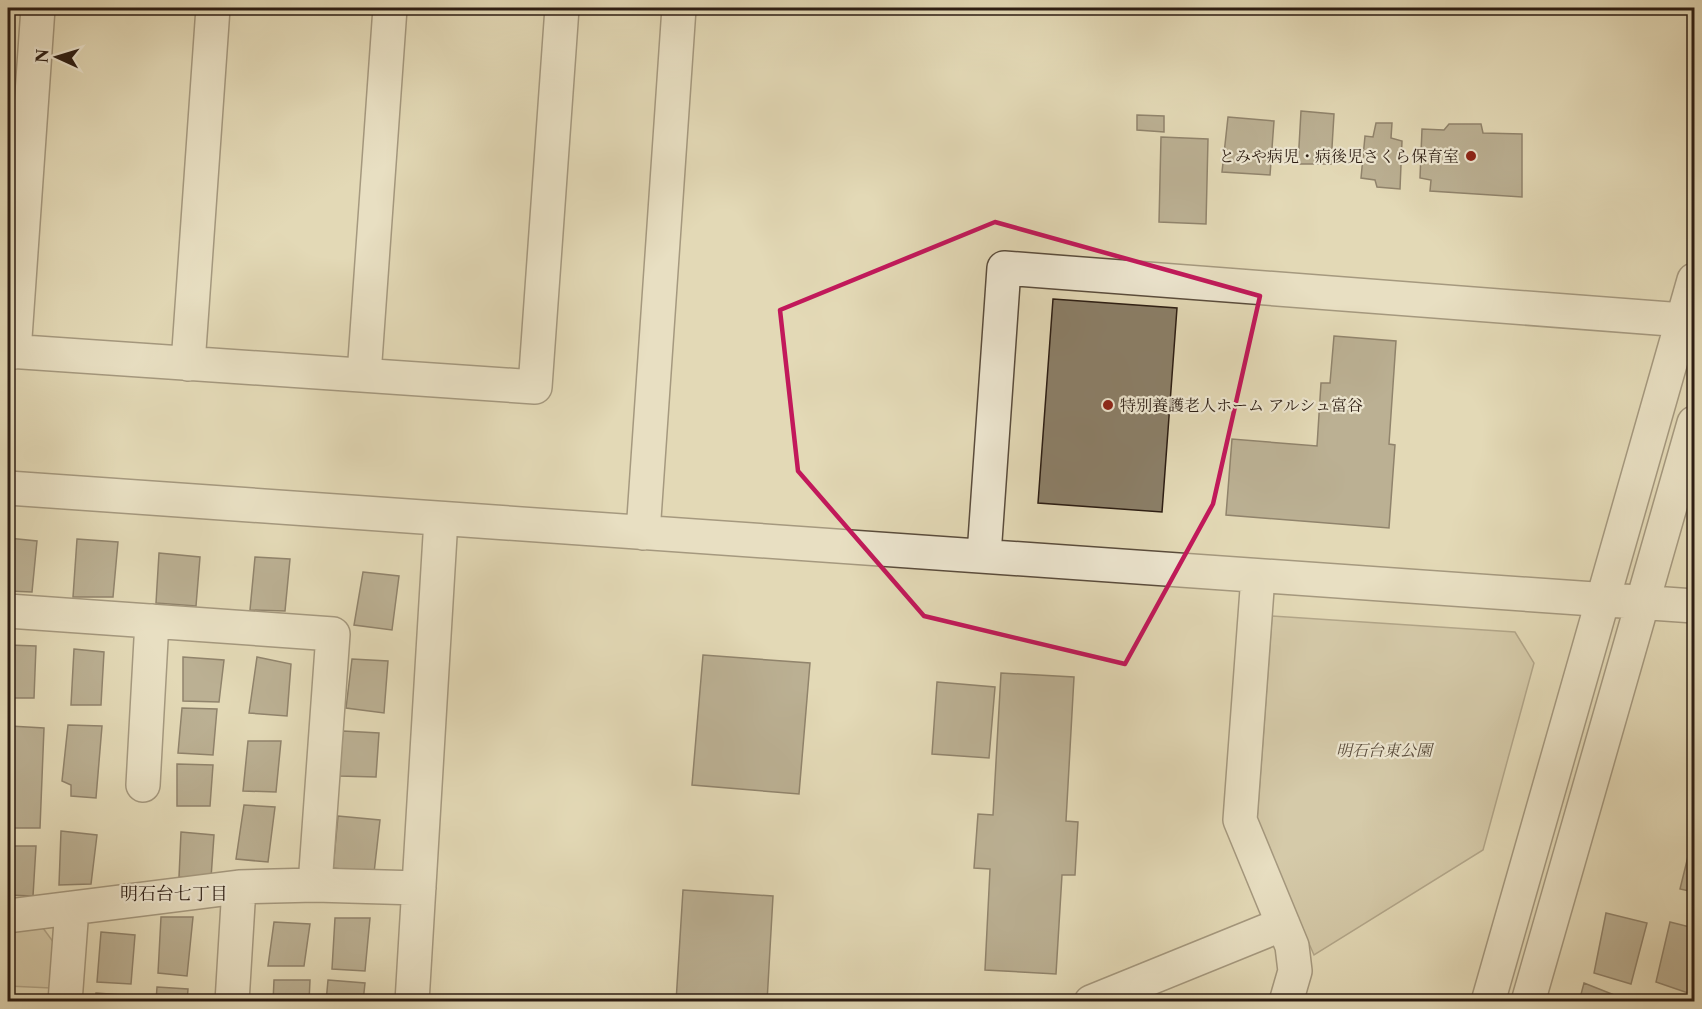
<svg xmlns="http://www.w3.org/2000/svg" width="1702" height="1009" font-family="'Libre Caslon Text','Noto Serif JP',serif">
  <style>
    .green { fill: #c4b99a; stroke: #786b56; stroke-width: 1.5 }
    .building { fill: #8b7f68; stroke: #2c1d13; stroke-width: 1.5 }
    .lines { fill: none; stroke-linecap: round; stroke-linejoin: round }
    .minor-casing { stroke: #5a4c3c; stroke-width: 36 }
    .minor { stroke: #ede6d0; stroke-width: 33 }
    .marked { fill: none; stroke: #c2185b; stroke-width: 4.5; stroke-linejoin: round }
    .poi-dot { fill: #8f2418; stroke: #ede6d0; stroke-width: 2 }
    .labels { text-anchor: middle; stroke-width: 4.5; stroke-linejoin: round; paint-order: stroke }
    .poi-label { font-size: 16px; fill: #2c1d13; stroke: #ede6d0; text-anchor: end }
    .park-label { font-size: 16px; font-style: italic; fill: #5a4c3c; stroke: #ede6d0 }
    .neighbourhood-label { font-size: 18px; fill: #2c1d13; stroke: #ede6d0 }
  </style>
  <rect width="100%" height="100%" fill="#e3d9b6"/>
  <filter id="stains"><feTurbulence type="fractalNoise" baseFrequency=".00333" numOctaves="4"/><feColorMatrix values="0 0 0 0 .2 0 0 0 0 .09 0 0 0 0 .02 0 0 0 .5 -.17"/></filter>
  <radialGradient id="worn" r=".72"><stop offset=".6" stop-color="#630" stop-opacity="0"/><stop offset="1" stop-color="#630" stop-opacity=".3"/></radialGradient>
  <path class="green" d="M 1272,616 L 1515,632 L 1534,663 L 1483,850 L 1314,955 L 1264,840 L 1257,820 Z
    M 40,924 L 54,943 L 51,988 L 8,986 L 8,929 Z"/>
  <path class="building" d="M 1301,111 L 1334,114 L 1331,164 L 1298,164 Z
    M 1137,115 L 1164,116 L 1164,132 L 1137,130 Z
    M 1228,117 L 1274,121 L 1270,175 L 1222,172 Z
    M 1376,123 L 1392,123 L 1391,138 L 1402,141 L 1400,189 L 1377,187 L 1375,180 L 1361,178 L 1365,136 L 1373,137 Z
    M 1449,124 L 1481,124 L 1483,133 L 1522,134 L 1522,197 L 1430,191 L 1431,180 L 1420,178 L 1422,129 L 1444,130 Z
    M 1161,137 L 1208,139 L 1206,224 L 1159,222 Z
    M 1053,299 L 1177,308 L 1162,512 L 1038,503 Z
    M 1334,336 L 1396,341 L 1389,444 L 1395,445 L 1389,528 L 1226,515 L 1232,439 L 1317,446 L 1321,383 L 1330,383 Z
    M 8,538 L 37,541 L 32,592 L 8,591 Z
    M 77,539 L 118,542 L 113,597 L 73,597 Z
    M 159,553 L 200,557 L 196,606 L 156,603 Z
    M 255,557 L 290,559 L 285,611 L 250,610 Z
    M 363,572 L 399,576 L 392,630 L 354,625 Z
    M 8,645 L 36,646 L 34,698 L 8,698 Z
    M 74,649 L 104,652 L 101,705 L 71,705 Z
    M 703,655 L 810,663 L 799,794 L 692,785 Z
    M 183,657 L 224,660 L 219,702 L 183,701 Z
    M 257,657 L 291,664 L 287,716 L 249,713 Z
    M 352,659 L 388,661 L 384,713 L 346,708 Z
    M 1001,673 L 1074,677 L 1066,821 L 1078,822 L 1075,875 L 1062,875 L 1056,974 L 985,970 L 990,869 L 974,868 L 978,814 L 993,815 Z
    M 937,682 L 995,687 L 989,758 L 932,754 Z
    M 182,708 L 217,709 L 213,755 L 178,753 Z
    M 68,725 L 102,726 L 96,798 L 71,796 L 71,785 L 62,781 Z
    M 10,726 L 44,728 L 40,828 L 8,828 L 9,809 L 8,809 L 8,737 Z
    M 343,731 L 379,733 L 376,777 L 339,776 Z
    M 248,741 L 281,741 L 276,792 L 243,791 Z
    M 177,764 L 213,765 L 210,806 L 177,806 Z
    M 244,805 L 275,807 L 268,862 L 236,859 Z
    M 338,816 L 380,820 L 374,873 L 333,868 Z
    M 61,831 L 97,835 L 91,884 L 59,885 Z
    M 181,832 L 214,835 L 211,878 L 179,877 Z
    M 1694,832 L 1694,892 L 1680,889 Z
    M 8,846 L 36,846 L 33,896 L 8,895 Z
    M 683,890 L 773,896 L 767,1002 L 676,1002 Z
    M 1606,913 L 1647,923 L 1631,984 L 1594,973 Z
    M 161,917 L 193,917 L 187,976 L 158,973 Z
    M 335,918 L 370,918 L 365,971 L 332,969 Z
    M 274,922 L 310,924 L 304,966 L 268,966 Z
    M 1670,922 L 1694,928 L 1694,983 L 1691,994 L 1656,982 Z
    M 101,932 L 135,935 L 131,984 L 97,982 Z
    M 274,980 L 310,980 L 309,1002 L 273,1002 Z
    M 328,980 L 365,983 L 363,1002 L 326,1002 Z
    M 1584,983 L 1627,1000 L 1627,1002 L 1579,1002 Z
    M 157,987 L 188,989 L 187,1002 L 156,1002 Z
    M 96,993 L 135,996 L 134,1002 L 95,1002 Z"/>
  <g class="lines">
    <g class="minor-casing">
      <path id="minor" d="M 8,351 L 535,387 L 562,8
        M 14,352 L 38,8
        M 188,364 L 213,8
        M 364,375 L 390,8
        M 8,488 L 1694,606
        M 643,533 L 679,8
        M 984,555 L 1004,268 L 1683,320
        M 1258,576 L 1240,820 L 1292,946 L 1295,971 L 1286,1002
        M 8,611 L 333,634 L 315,885
        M 143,785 L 152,621
        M 8,916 L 239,887 L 315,885 L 419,888
        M 65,1002 L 72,908
        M 232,1002 L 239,887
        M 412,1002 L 441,519
        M 1091,1002 L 1283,924
        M 1488,1002 L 1694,280
        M 1528,1002 L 1694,423"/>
    </g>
    <use href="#minor" class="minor"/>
  </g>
  <path d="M0 0H1702V1009H0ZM 995,222 L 1260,296 L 1213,504 L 1125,664 L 924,616 L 798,471 L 780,310 Z" fill="#e3d9b6" fill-opacity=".55" fill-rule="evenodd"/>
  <path class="marked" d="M 995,222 L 1260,296 L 1213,504 L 1125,664 L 924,616 L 798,471 L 780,310 Z"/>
  <g class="poi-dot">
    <circle cx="1471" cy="156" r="6"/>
    <circle cx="1108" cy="405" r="6"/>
  </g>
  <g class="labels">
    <g class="poi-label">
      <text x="1459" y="162">とみや病児・病後児さくら保育室</text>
      <text x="1120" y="411" text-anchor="start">特別養護老人ホーム アルシュ富谷</text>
    </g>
    <g class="park-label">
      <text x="1384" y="756">明石台東公園</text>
    </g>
    <g class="neighbourhood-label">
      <text x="174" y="900">明石台七丁目</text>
    </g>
  </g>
  <rect width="1702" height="1009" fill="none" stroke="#e3d9b6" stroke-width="30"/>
  <rect x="9" y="9" width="1684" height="991" fill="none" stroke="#2c1d13" stroke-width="3"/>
  <rect x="15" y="15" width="1672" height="979" fill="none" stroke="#2c1d13" stroke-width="1.5"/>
  <g transform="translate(57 57) rotate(274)" stroke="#ede6d0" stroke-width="4.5" paint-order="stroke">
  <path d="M0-4.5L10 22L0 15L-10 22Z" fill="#2c1d13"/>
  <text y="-9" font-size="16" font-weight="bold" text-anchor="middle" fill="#2c1d13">N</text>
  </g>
  <rect width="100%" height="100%" filter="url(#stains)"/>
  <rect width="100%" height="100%" fill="url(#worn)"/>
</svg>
